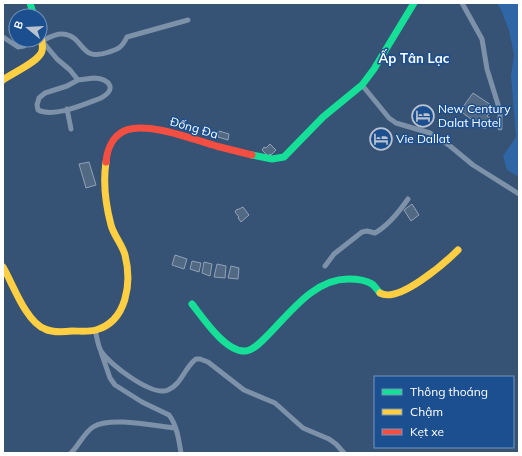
<svg xmlns="http://www.w3.org/2000/svg" width="522" height="456" font-family="Mulish,sans-serif">
  <style>
    .green { fill: #2f66a5 }
    .building { fill: #526984; stroke: #92a2b6 }
    .lines { fill: none; stroke-linecap: round; stroke-linejoin: round }
    .street { stroke: #7d92a8; stroke-width: 5 }
    .fast { stroke: #16e098; stroke-width: 7 }
    .slow { stroke: #ffcf43; stroke-width: 7 }
    .jam { stroke: #f24e42; stroke-width: 7 }
    .labels { text-anchor: middle; stroke-width: 3; stroke-linejoin: round; paint-order: stroke }
    .poi-label { font-size: 12px; fill: #fff; stroke: #1b4f8f; text-anchor: start }
    .street-label { font-size: 12px; fill: #fff; stroke: #1b4f8f }
    .neighbourhood-label { font-size: 13px; font-weight: bold; fill: #fff; stroke: #1b4f8f }
  </style>
  <rect width="100%" height="100%" fill="#365274"/>
  <path class="green" d="M 497,3 L 519,3 L 519,177 L 507,170 L 503,156 L 516,137 L 511,76 L 514,55 L 509,30 L 501,10 Z"/>
  <path class="building" d="M 473,93 L 494,107 L 487,116 L 491,119 L 485,129 L 460,111 Z
    M 421,106 L 432,111 L 424,125 L 414,120 Z
    M 219,131 L 229,134 L 228,140 L 218,137 Z
    M 270,144 L 276,150 L 271,155 L 270,154 L 268,156 L 262,150 L 264,147 L 266,148 Z
    M 89,162 L 96,185 L 86,188 L 79,164 Z
    M 412,204 L 419,215 L 411,221 L 404,210 Z
    M 243,207 L 249,215 L 241,222 L 238,218 L 239,217 L 235,212 L 236,210 L 239,209 Z
    M 175,255 L 187,259 L 184,269 L 172,265 Z
    M 192,261 L 201,263 L 199,272 L 190,269 Z
    M 204,262 L 212,264 L 210,276 L 202,273 Z
    M 217,264 L 226,266 L 225,278 L 214,277 Z
    M 231,266 L 239,268 L 238,279 L 228,278 Z"/>
  <g class="lines">
    <path class="street" d="M 462,3 L 482,39 L 487,69 L 500,111 L 500,128
      M 3,37 L 18,47 L 24,46 L 33,40
      M 94,78 C 110,79 117,89 101,98 C 85,104 54,118 38,110 L 37,105 L 39,98 L 45,93 L 67,86 L 78,80 Z
      M 78,80 L 70,70 L 57,59 L 42,41 C 48,38 56,33 63,34 C 85,36 79,63 109,52 C 119,49 122,47 127,37 L 188,20
      M 362,85 L 389,118 L 396,123 L 430,133 L 450,146 L 473,165 L 519,194
      M 67,109 L 71,129
      M 325,266 L 334,254 L 362,232 L 367,231 L 375,233 C 389,225 399,212 408,199
      M 95,330 C 97,337 98,346 101,351 C 109,364 152,397 168,390 C 182,384 184,368 196,359 L 200,359 L 208,362 L 244,390 L 275,403 L 303,428 L 329,439 L 336,444 L 344,453
      M 101,352 L 110,378 L 115,385 L 142,402 L 169,415 C 177,425 179,441 181,453
      M 71,453 C 79,445 84,433 93,427 C 110,416 155,426 175,428"/>
    <path class="fast" d="M 30,3 L 34,16
      M 252,155 L 272,159 L 284,157 L 323,117 L 362,85 L 374,69 L 414,3
      M 192,304 C 203,318 226,353 246,351 C 254,350 262,341 268,335 C 290,313 314,279 348,279 C 354,279 366,280 372,284 C 375,286 377,290 380,293"/>
    <path class="slow" d="M 3,80 C 12,73 39,62 42,51 C 43,46 42,40 40,35
      M 3,267 C 13,284 26,322 45,329 C 53,333 64,332 72,331 C 80,331 89,332 96,330 C 127,321 132,283 125,255 C 122,244 114,236 111,225 C 106,206 103,182 106,162
      M 380,293 C 398,304 445,263 458,250"/>
    <path class="jam" d="M 106,162 C 107,150 112,137 124,131 C 147,121 192,139 216,146 C 228,149 240,152 252,155"/>
  </g>
  <defs>
    <g id="hotel-ring" transform="scale(1.15)"><circle r="9.5" fill="#1b4f8f" stroke="#b9c2ce" stroke-width="1.5"/><path d="M-6-4.5h1.5V1H6V5H4.5V3h-9V5H-6ZM-4 0a1.8 1.8 0 1 1 3.6 0ZM.5 0V-2.5h3Q6-2.5 6 0Z" fill="#b9c2ce"/></g>
  </defs>
  <g fill-rule="evenodd">
    <use href="#hotel-ring" x="423" y="116"/>
    <use href="#hotel-ring" x="381" y="139"/>
  </g>
  <g class="labels">
    <g class="poi-label">
      <text x="438" y="113">New Century<tspan x="438" dy="14">Dalat Hotel</tspan></text>
      <text x="396" y="143">Vie Dallat</text>
    </g>
    <g class="street-label">
      <text transform="translate(194 128) rotate(16)" y="4">Đống Đa</text>
    </g>
    <g class="neighbourhood-label">
      <text x="414" y="63">Ấp Tân Lạc</text>
    </g>
  </g>
  <rect width="522" height="456" fill="none" stroke="#ffffff" stroke-width="8"/>
  <rect x="374" y="376" width="140" height="72" fill="#1b4f8f" stroke="#7695bc"/>
  <rect x="382" y="389" width="20" height="6" fill="#16e098" stroke="#7695bc"/>
  <text x="410" y="396" font-size="12" fill="#ffffff">Thông thoáng</text>
  <rect x="382" y="409" width="20" height="6" fill="#ffcf43" stroke="#7695bc"/>
  <text x="410" y="416" font-size="12" fill="#ffffff">Chậm</text>
  <rect x="382" y="429" width="20" height="6" fill="#f24e42" stroke="#7695bc"/>
  <text x="410" y="436" font-size="12" fill="#ffffff">Kẹt xe</text>
  <g transform="translate(28 28) rotate(288)"><circle r="19" fill="#1b4f8f" stroke="#7695bc"/>
  <path d="M0-3L7 15L0 10L-7 15Z" fill="#b9c2ce"/>
  <text y="-6" font-size="11" font-weight="bold" text-anchor="middle" fill="#ffffff">B</text>
  </g>
</svg>
